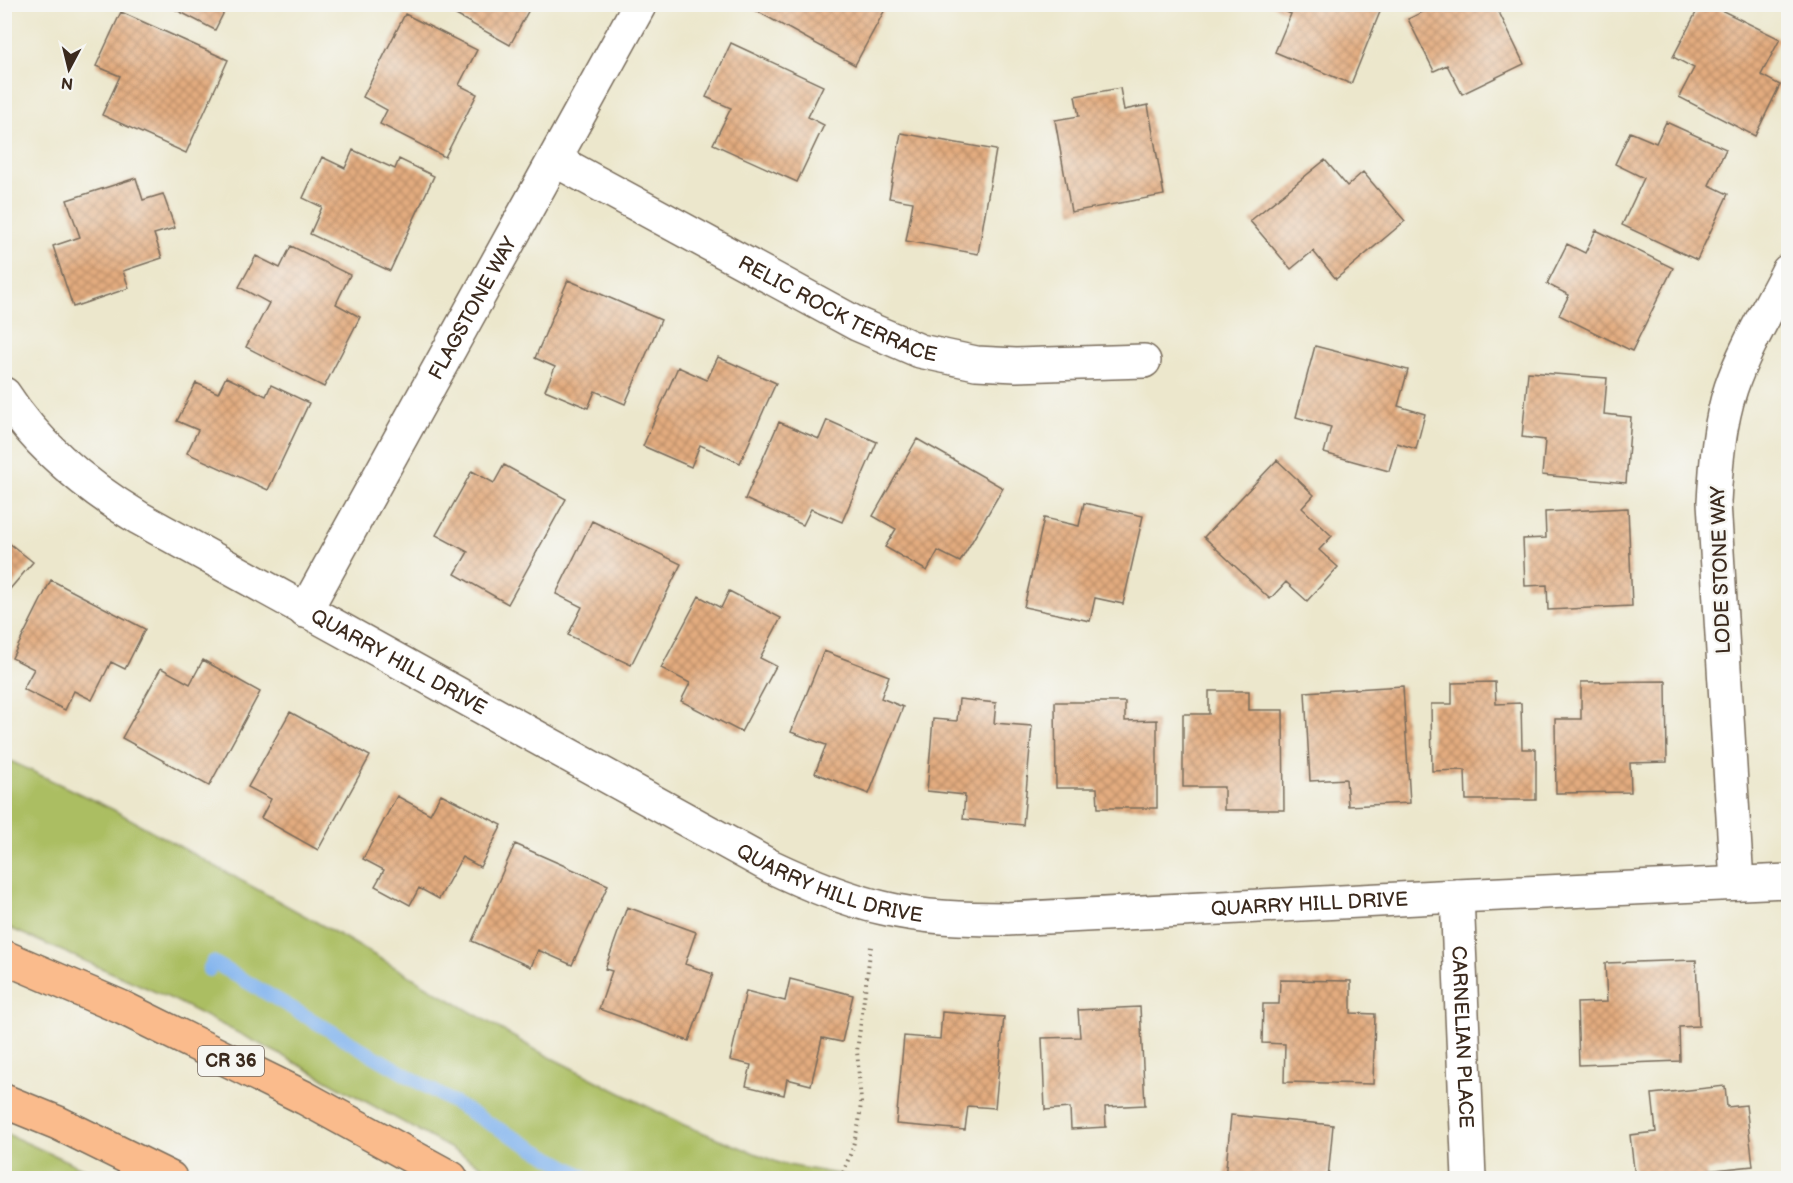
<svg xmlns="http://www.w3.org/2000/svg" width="1793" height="1183" font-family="'Balsamiq Sans',sans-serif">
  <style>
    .grass { fill: #abbe62; stroke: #737440; stroke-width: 1.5 }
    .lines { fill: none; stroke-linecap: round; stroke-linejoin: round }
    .stream { stroke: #82b4ee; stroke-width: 14 }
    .building { fill: url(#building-cross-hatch) }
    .minor-casing { stroke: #796c5b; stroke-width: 36 }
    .major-casing { stroke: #796c5b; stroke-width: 36 }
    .path { stroke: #796c5b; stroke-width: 4; stroke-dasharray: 1.5 4.5; stroke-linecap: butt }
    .minor { stroke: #fff; stroke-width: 33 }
    .major { stroke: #fabb8c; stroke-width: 33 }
    .labels { text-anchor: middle; stroke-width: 5; stroke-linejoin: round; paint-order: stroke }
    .shield { fill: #f6f6f2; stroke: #73675e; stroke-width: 1.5 }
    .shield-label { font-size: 18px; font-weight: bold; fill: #3b2a1e }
    .street-label { font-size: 20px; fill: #3b2a1e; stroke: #f6f6f2 }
  </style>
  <defs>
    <pattern id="building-cross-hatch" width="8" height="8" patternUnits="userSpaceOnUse" patternTransform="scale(1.5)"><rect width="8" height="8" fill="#e3ac7f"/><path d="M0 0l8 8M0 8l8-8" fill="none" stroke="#b98c67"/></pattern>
  </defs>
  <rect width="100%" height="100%" fill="#f6f6f2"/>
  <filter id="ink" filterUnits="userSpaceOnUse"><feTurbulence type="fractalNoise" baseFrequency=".0167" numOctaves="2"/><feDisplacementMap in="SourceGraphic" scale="12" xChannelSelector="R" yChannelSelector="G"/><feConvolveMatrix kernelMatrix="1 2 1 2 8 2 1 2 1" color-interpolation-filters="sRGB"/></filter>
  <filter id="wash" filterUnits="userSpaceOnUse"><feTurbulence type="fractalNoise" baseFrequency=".008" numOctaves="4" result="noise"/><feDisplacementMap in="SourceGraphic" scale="24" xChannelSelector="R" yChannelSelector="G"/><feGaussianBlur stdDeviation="1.35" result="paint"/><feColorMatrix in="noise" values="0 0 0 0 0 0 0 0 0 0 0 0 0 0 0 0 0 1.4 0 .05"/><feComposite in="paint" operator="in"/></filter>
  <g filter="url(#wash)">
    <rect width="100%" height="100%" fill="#ece7cc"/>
    <path class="grass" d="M 4,758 L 112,809 L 345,938 L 536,1050 L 684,1125 L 782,1164 L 861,1178 L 504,1178 L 285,1057 L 174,1000 L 5,926 Z
      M 4,1133 L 5,1133 L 104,1178 L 5,1178 Z"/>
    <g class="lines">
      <path class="stream" d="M 209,970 L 213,962 L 492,1125 L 587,1178"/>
    </g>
    <g id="blocks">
      <path class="building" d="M 165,4 L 228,4 L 215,30 Z
        M 436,4 L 532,4 L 510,45 Z
        M 753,4 L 888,4 L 855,65 L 751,8 Z
        M 1269,4 L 1375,4 L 1382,7 L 1351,84 L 1275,52 L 1291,14 Z
        M 1424,4 L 1495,4 L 1524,64 L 1462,94 L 1447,65 L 1434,71 L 1408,19 L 1427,10 Z
        M 1700,5 L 1711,5 L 1780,39 L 1761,75 L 1780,85 L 1755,136 L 1679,97 L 1694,68 L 1673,57 Z
        M 121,12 L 228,60 L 186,153 L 102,115 L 120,76 L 96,66 Z
        M 405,14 L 477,50 L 459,85 L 477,94 L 445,157 L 380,124 L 387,110 L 363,97 Z
        M 731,43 L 823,86 L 808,117 L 824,125 L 797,182 L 713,144 L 731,108 L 706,97 Z
        M 1120,88 L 1124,110 L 1148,105 L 1164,195 L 1071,212 L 1055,120 L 1079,116 L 1075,96 Z
        M 1666,122 L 1726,149 L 1709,185 L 1728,194 L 1697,260 L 1622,225 L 1644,178 L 1615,164 L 1630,132 L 1656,143 Z
        M 901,133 L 996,150 L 978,254 L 906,241 L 913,202 L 889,198 Z
        M 353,150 L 395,169 L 399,159 L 434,176 L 390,271 L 310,234 L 322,207 L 303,198 L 322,157 L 345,168 Z
        M 1325,160 L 1347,186 L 1363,172 L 1405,221 L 1336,279 L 1313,251 L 1291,269 L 1250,221 Z
        M 136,178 L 143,200 L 163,194 L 175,228 L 154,234 L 162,258 L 123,271 L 129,288 L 73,307 L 53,246 L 80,237 L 67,200 Z
        M 1596,230 L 1673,268 L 1632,351 L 1559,315 L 1569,295 L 1547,284 L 1567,244 L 1585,253 Z
        M 291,246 L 350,275 L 336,304 L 360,317 L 324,387 L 246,347 L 269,303 L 239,287 L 256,256 L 280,268 Z
        M 568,280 L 661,320 L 625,404 L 595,391 L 588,408 L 545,390 L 555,367 L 535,358 Z
        M 1315,346 L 1408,370 L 1398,406 L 1425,414 L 1416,449 L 1397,443 L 1389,471 L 1324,453 L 1331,427 L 1296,417 Z
        M 718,357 L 776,383 L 740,463 L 700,445 L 691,467 L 643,446 L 678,367 L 707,380 Z
        M 1528,372 L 1607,378 L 1604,414 L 1631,417 L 1626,483 L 1542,475 L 1545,440 L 1522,437 Z
        M 226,377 L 266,396 L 271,385 L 309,403 L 268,490 L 187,453 L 198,430 L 177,421 L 196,383 L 218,393 Z
        M 827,420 L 877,442 L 842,522 L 811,509 L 803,525 L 745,499 L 779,422 L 819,439 Z
        M 917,439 L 1003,488 L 960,562 L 938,551 L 927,571 L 885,547 L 896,529 L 873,516 Z
        M 1277,460 L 1314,495 L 1302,508 L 1332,536 L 1319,550 L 1338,567 L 1307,601 L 1286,582 L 1270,599 L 1204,537 Z
        M 504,465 L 566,499 L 508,604 L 455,574 L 468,552 L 436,535 L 472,471 L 494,483 Z
        M 1084,503 L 1143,516 L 1123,604 L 1095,598 L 1090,621 L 1024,607 L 1044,518 L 1079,526 Z
        M 1628,508 L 1632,606 L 1548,610 L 1547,585 L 1525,586 L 1523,539 L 1546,538 L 1545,512 Z
        M 592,521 L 681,564 L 631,665 L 568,635 L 582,607 L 556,594 Z
        M 4,539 L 33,562 L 4,596 Z
        M 51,580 L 145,629 L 125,669 L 111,662 L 92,700 L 74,691 L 65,710 L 23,689 L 34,669 L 12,658 Z
        M 729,591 L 781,618 L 760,658 L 776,666 L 741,732 L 681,701 L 690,683 L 661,668 L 699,596 L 721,608 Z
        M 824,651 L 889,676 L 881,698 L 903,707 L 869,794 L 815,773 L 826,745 L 791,732 Z
        M 203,660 L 260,692 L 209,786 L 122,738 L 161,668 L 190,684 Z
        M 1666,681 L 1667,762 L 1630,763 L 1631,792 L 1556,793 L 1555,719 L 1581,719 L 1581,682 Z
        M 1495,682 L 1496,704 L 1521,703 L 1522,749 L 1536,749 L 1536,800 L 1466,800 L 1465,770 L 1432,771 L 1431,704 L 1452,704 L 1452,683 Z
        M 1403,686 L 1410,803 L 1348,806 L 1346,779 L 1310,781 L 1305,692 Z
        M 1209,691 L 1249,691 L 1249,710 L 1283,710 L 1284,810 L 1224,810 L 1224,787 L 1183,787 L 1183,714 L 1209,714 Z
        M 959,699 L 996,703 L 994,723 L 1032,726 L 1023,825 L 963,819 L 965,795 L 927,791 L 933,719 L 957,721 Z
        M 1055,702 L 1125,702 L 1125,721 L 1157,720 L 1157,808 L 1098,808 L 1097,788 L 1056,788 Z
        M 290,712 L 370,756 L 318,850 L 261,818 L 271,799 L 248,787 Z
        M 441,794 L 502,825 L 480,867 L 462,857 L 439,899 L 419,888 L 410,905 L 375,886 L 384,870 L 363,859 L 397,796 L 430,814 Z
        M 515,844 L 608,885 L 572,965 L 538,950 L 531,967 L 472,941 Z
        M 627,907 L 696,932 L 685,964 L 713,974 L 689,1041 L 599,1009 L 612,971 L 605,969 Z
        M 1696,960 L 1699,1026 L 1679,1027 L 1680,1061 L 1579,1065 L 1577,1003 L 1607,1002 L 1605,963 Z
        M 790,979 L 853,995 L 842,1042 L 822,1038 L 811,1085 L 787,1079 L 784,1095 L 746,1086 L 751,1065 L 730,1060 L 746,991 L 785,1001 Z
        M 1280,980 L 1351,981 L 1351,1013 L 1375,1014 L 1373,1084 L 1284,1082 L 1285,1044 L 1262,1043 L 1263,1004 L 1279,1004 Z
        M 1140,1007 L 1145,1105 L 1105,1107 L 1106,1127 L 1071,1129 L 1070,1108 L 1045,1110 L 1042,1038 L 1080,1037 L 1078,1010 Z
        M 942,1012 L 1004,1017 L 995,1108 L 968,1106 L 965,1130 L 896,1124 L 904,1036 L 940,1039 Z
        M 1725,1086 L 1727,1107 L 1746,1105 L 1753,1166 L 1706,1171 L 1707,1178 L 1635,1178 L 1630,1135 L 1656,1132 L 1652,1094 Z
        M 1231,1115 L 1333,1125 L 1328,1178 L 1225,1178 Z"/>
    </g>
  </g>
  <g filter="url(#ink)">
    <use href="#blocks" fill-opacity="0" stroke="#796c5b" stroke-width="1.5"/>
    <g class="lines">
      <g class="minor-casing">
        <g id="minor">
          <path id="s1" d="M 555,160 L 857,324 L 920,351 L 976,363 L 1016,365 L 1144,361"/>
          <path id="s2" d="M 4,394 C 38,447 86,486 139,518 L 770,866 C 806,883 843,899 883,908 C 924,918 966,919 1007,919 L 1457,896 L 1788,881"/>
          <path id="s3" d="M 305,611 L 640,4"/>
          <path d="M 1737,883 L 1714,502 C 1716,464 1719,424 1731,388 C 1745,347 1769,309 1788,271"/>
          <path id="s4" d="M 1457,896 L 1469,1178"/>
        </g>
      </g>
      <g class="major-casing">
        <path id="major" d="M 4,957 L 123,1008 L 305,1098 L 451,1178
          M 4,1101 L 58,1123 L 170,1178"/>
      </g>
      <path class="path" d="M 841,1178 L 852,1150 L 859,1123 L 861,1102 L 857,1051 L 871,946"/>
      <use href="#minor" class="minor"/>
      <use href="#major" class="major"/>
    </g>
  </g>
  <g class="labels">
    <rect class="shield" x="198" y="1046" width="66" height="30" rx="4.5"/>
    <g class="shield-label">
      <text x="231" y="1067">CR 36</text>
    </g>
    <g class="street-label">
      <text dy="7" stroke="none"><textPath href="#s1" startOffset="320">RELIC ROCK TERRACE</textPath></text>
      <text dy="7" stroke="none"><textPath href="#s3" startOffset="346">FLAGSTONE WAY</textPath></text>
      <text transform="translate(1720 570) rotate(-92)" y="7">LODE STONE WAY</text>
      <text dy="7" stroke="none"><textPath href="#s2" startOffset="482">QUARRY HILL DRIVE</textPath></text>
      <text dy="7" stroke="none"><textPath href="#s2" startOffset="968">QUARRY HILL DRIVE</textPath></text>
      <text dy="7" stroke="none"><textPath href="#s2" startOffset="1454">QUARRY HILL DRIVE</textPath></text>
      <text dy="7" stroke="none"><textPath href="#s4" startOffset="141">CARNELIAN PLACE</textPath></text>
    </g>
  </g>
  <rect width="1793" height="1183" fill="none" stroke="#f6f6f2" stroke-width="24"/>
  <g transform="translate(69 69) rotate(187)" stroke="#f6f6f2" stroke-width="4.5" paint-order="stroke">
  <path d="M0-4.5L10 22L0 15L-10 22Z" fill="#3b2a1e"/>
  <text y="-9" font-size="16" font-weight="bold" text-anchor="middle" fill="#3b2a1e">N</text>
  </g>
</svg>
